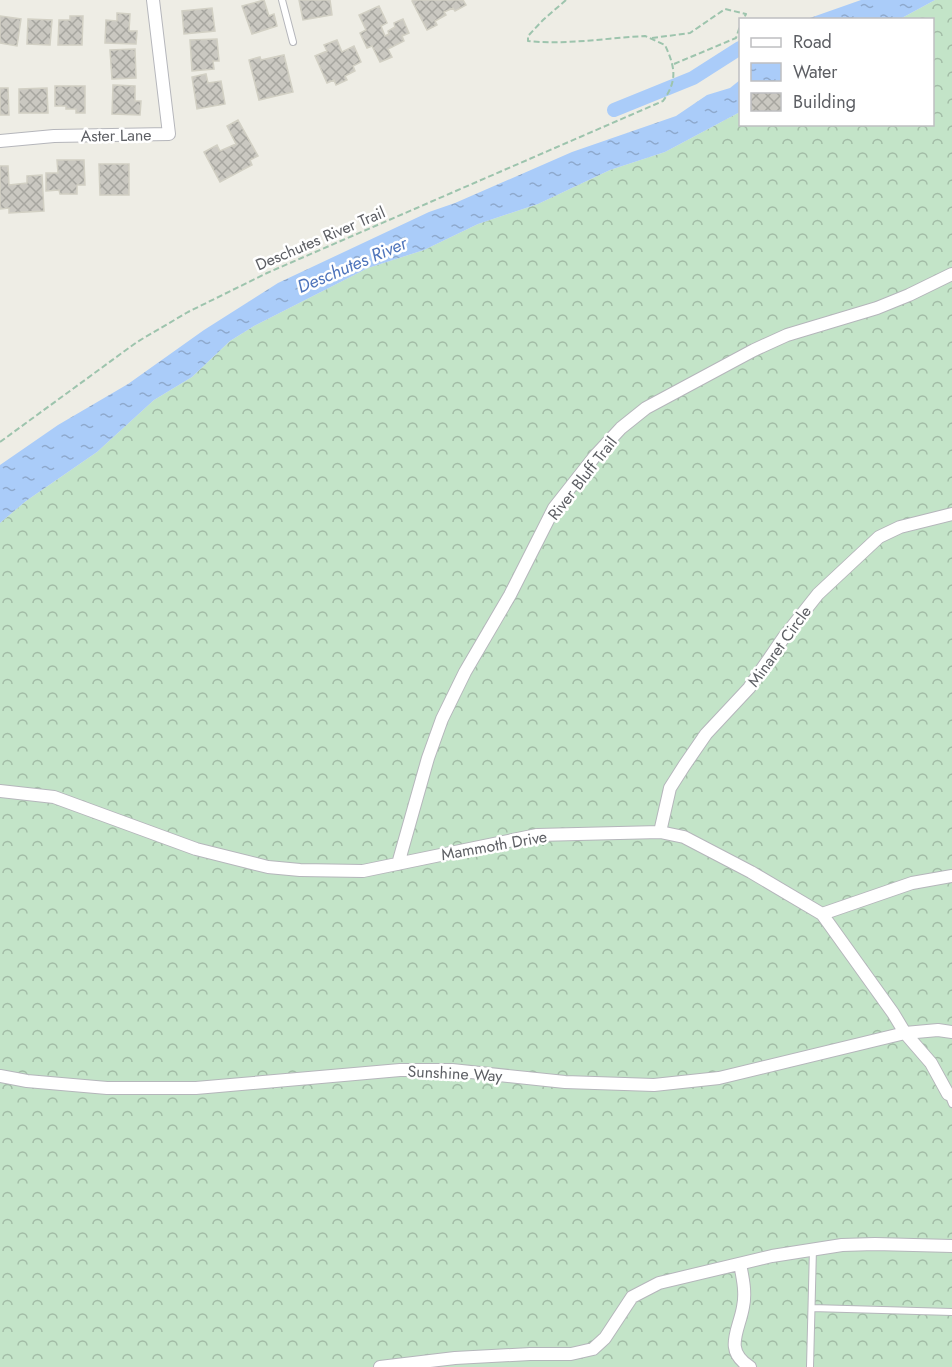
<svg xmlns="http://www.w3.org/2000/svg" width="952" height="1367" font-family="Jost,sans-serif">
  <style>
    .forest { fill: url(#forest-crowns) }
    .water { fill: url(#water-ripples) }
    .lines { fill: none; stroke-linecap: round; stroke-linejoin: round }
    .canal { stroke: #aaccf9; stroke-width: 14 }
    .building { fill: url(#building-cross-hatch); stroke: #d2d0c4; stroke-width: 1.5 }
    .lane-casing { stroke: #b5b6bb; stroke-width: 8 }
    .street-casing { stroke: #b5b6bb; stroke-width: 14 }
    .path { stroke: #9dc4ad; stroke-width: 2; stroke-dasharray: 6 3; stroke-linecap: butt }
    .lane { stroke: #fff; stroke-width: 6 }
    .street { stroke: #fff; stroke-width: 12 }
    .labels { text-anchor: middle; stroke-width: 5; stroke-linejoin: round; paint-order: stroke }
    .street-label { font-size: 16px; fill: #5d5f64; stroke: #fff }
    .water-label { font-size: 18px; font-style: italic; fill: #4e74bb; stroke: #fff }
  </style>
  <defs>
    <pattern id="forest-crowns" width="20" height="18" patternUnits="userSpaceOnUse" patternTransform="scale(1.5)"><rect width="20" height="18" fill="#c3e4c8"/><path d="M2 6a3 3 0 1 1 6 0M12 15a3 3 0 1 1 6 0" fill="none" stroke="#a2bca6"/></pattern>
    <pattern id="water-ripples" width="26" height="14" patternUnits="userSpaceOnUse" patternTransform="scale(1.5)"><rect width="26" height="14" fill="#aaccf9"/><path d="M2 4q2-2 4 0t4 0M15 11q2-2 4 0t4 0" fill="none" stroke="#8ea9cd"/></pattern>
    <pattern id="building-cross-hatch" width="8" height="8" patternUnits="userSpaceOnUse" patternTransform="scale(1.5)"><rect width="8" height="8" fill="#cac8c1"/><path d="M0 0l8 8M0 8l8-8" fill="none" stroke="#a7a6a0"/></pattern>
  </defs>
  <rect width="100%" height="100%" fill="#eeede5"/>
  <path class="forest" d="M 935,0 L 952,0 L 952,1367 L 0,1367 L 0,523 L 26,501 L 97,452 L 154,400 L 192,377 L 230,341 L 254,326 L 368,268 L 424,250 L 478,224 L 538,204 L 610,170 L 665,152 L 740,112 L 740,124 L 932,124 L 932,20 L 900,19 Z"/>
  <path class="water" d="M 861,0 L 935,0 L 900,19 L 807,19 Z
    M 740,80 L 740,112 L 665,152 L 610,170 L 538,204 L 478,224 L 424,250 L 368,268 L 254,326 L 230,341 L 192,377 L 154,400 L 97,452 L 26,501 L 0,523 L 0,465 L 58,425 L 128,384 L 204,330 L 278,283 L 429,212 L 455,203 L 572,152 L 676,116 L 707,95 L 730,88 Z"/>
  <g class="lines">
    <path class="canal" d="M 614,110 L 693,78 L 740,48"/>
  </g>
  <path class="building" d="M 264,0 L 269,16 L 274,14 L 277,26 L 252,34 L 242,6 Z
    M 299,0 L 330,0 L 332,15 L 303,20 Z
    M 414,0 L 463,0 L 466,5 L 455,11 L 453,8 L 444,12 L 446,15 L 435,21 L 437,25 L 427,30 L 412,1 Z
    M 379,6 L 387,23 L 381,26 L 385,36 L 389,34 L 388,31 L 395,27 L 394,23 L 403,19 L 409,33 L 402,36 L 404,41 L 388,49 L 392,57 L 380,62 L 372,46 L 367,48 L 360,33 L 366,30 L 359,15 Z
    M 212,8 L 215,31 L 184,34 L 182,11 Z
    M 117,13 L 130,14 L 129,31 L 137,31 L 136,44 L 105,43 L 106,20 L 117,21 Z
    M 0,16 L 21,19 L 17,46 L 0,43 Z
    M 70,16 L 83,16 L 82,45 L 58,45 L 59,20 L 70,20 Z
    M 28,19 L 52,20 L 50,45 L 27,44 Z
    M 217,39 L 219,61 L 213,61 L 214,69 L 192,71 L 190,40 Z
    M 337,40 L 342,52 L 354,46 L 361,62 L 353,66 L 355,71 L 345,76 L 347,80 L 336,85 L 334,80 L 327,83 L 315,56 L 327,51 L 324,45 Z
    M 135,49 L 136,78 L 112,79 L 110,50 Z
    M 284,55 L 293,92 L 259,100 L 249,60 L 260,57 L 261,60 Z
    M 206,74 L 208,83 L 221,81 L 225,104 L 197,109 L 192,77 Z
    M 113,85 L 135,86 L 135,101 L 141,101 L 140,115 L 112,114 Z
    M 55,86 L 85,86 L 85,113 L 76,113 L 76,109 L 66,109 L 66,106 L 55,106 Z
    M 0,88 L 8,88 L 9,115 L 0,115 Z
    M 47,88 L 48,113 L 19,113 L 19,89 Z
    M 238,120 L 258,156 L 250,160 L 252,165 L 220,182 L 204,152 L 217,145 L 220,151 L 236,144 L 227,126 Z
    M 57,160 L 84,160 L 85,185 L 77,185 L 77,194 L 60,194 L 59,190 L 46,191 L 46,173 L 58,173 Z
    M 99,164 L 129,164 L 129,195 L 100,195 Z
    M 0,166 L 8,166 L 9,185 L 27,183 L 27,176 L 42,175 L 44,211 L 9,213 L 9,208 L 0,209 Z"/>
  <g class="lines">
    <g class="lane-casing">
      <path id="lane" d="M 282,0 L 293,42
        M 948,1094 L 952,1104
        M 812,1308 L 952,1312
        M 810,1367 L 813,1248"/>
    </g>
    <g class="street-casing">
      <path id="street" d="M 0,141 L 54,136 L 169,134 L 153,0
        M 0,791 L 54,797 L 196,849 L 268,867 L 300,870 L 363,871 L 537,835 L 660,832 L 684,837 L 751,872 L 822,914 L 893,1013 L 905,1033 L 931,1063 L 948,1094
        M 660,832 L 670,788 L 684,766 L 706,734 L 749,688 L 784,637 L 818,594 L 879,537 L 900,527 L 952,514
        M 398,864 L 428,758 L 442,719 L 465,672 L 510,595 L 554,508 L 595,456 L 621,428 L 646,408 L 754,350 L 787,335 L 877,308 L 909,295 L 952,274
        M 822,914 L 912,883 L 952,876
        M 0,1076 L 27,1081 L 107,1088 L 196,1088 L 400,1070 L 452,1070 L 565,1082 L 654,1085 L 719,1078 L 905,1033 L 938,1030 L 952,1032
        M 740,1264 C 743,1279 746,1293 743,1307 C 739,1331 723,1350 750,1367
        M 380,1367 L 455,1358 L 530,1354 L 571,1354 L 593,1349 L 605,1338 L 632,1297 L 659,1283 L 772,1256 L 842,1245 L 875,1244 L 952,1246"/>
    </g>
    <path class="path" d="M 652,38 L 690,33 L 725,9 L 746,14 L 743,20
      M 674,64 L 736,38 L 740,26
      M 0,442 L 137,342 L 188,312 L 267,273 L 663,101 C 678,80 675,67 665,45 L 645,36 C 606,38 567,45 528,41 L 528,36 L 543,20 L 566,0"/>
    <use href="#lane" class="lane"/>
    <use href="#street" class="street"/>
  </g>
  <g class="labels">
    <g class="street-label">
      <text transform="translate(116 135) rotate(-1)" y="6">Aster Lane</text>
      <text transform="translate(320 238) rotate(-23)" y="6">Deschutes River Trail</text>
      <text transform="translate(582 478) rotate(-52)" y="6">River Bluff Trail</text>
      <text transform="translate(779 646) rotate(-54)" y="6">Minaret Circle</text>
      <text transform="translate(494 845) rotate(-10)" y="6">Mammoth Drive</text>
      <text transform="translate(455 1073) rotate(3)" y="6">Sunshine Way</text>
    </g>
    <g class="water-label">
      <text transform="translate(352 265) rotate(-23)" y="6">Deschutes River</text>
    </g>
  </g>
  <rect x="739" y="18" width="195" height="108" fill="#ffffff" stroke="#bebfc1" stroke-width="1.5"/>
  <rect x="751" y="38" width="30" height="9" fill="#ffffff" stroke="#bebfc1" stroke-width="1.5"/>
  <text x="793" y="48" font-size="18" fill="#5d5f64">Road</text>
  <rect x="751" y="63" width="30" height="18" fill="url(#water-ripples)" stroke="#bebfc1" stroke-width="1.5"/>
  <text x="793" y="78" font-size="18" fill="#5d5f64">Water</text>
  <rect x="751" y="93" width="30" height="18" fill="url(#building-cross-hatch)" stroke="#bebfc1" stroke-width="1.5"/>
  <text x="793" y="108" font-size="18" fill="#5d5f64">Building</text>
</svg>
